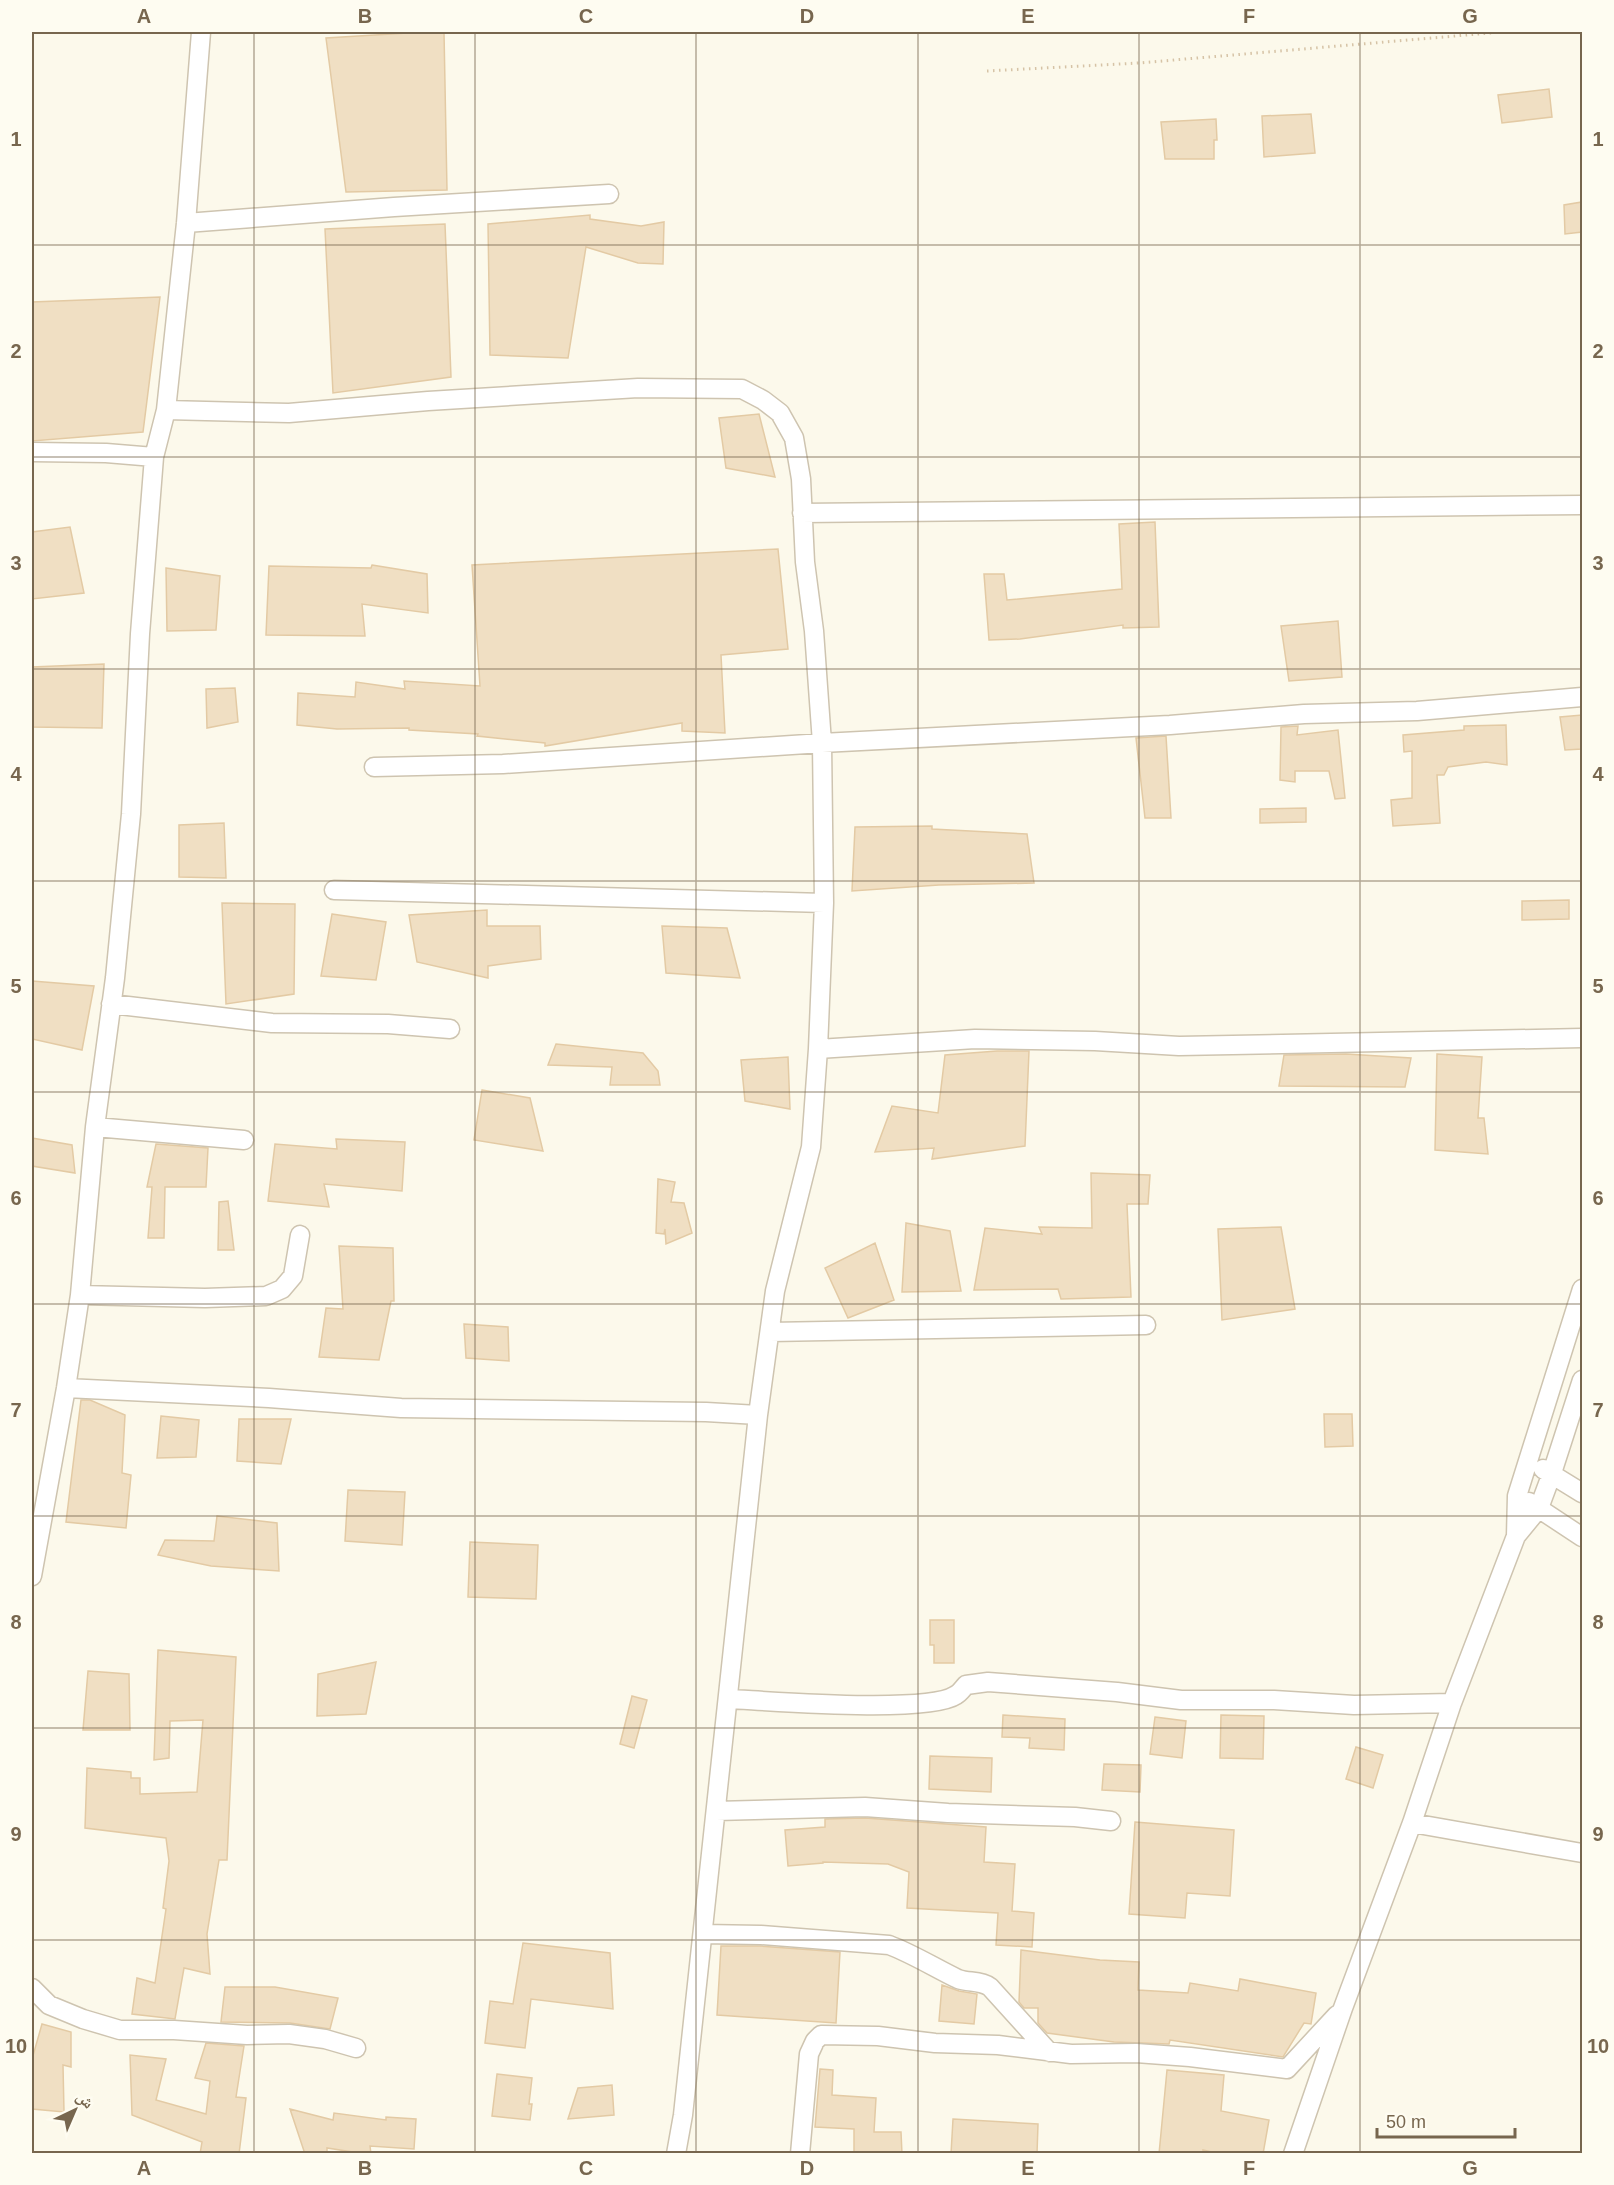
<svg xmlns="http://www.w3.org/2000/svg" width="1614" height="2185" font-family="Arial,'Noto Naskh Arabic',sans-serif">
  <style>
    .building { fill: #f0dfc3; stroke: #e3caa4; stroke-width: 1.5 }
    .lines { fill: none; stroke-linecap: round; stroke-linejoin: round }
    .street-casing { stroke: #cec4b0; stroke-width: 21 }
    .path { stroke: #d6c3a6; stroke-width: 3; stroke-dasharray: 1.5 4.5; stroke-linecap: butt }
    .street { stroke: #fff; stroke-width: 18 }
    .grid { fill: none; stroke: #77664e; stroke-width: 1.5; stroke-opacity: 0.55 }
    .neatline { fill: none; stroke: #77664e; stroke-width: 2 }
    .grid-label { font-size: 20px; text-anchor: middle; font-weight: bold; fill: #77664e }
  </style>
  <rect width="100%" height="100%" fill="#fcf9eb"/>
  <path class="building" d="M 424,32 L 444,32 L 447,190 L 346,192 L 326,38 Z
    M 1549,89 L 1552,117 L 1502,123 L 1498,95 Z
    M 1311,114 L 1315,153 L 1264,157 L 1262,116 Z
    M 1216,119 L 1217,140 L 1214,140 L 1214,159 L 1165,159 L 1161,122 Z
    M 1582,202 L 1582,232 L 1565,234 L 1564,205 Z
    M 590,215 L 590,219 L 641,226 L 664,222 L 663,264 L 638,263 L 586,247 L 568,358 L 490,355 L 488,224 Z
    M 445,224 L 451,377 L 333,393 L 325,229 Z
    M 160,297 L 143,432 L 32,441 L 32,302 Z
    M 759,414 L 775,477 L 726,468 L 719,418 Z
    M 1155,522 L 1159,627 L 1123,628 L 1123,625 L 1020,639 L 989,640 L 984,574 L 1004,574 L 1007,600 L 1122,589 L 1119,524 Z
    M 70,527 L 84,593 L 32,599 L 32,532 Z
    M 778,549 L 788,649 L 721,655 L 725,733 L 682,731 L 682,723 L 545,746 L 545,743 L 477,736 L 478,734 L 409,730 L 409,728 L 337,729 L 297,725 L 298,693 L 355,697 L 356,682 L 405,689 L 404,681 L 480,686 L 472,565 Z
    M 372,565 L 427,574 L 428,613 L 362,604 L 365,636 L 266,635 L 269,566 L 371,568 Z
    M 166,568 L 220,576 L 216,630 L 167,631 Z
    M 1338,621 L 1342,677 L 1289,681 L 1281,626 Z
    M 104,664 L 102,728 L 32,727 L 32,667 Z
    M 235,688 L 238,722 L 207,728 L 206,689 Z
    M 1582,715 L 1582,749 L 1565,750 L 1560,717 Z
    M 1506,725 L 1507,765 L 1486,762 L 1448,767 L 1444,775 L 1437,775 L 1440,823 L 1393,826 L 1391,800 L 1412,798 L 1412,751 L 1404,752 L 1403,735 L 1464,730 L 1464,726 Z
    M 1298,726 L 1297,735 L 1338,730 L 1345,798 L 1335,799 L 1329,771 L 1295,771 L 1295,782 L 1280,780 L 1281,727 Z
    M 1166,736 L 1171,818 L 1145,818 L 1136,738 Z
    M 1306,808 L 1306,822 L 1260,823 L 1260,809 Z
    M 224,823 L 226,878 L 179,877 L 179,825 Z
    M 932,826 L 932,829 L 1027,834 L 1034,883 L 939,885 L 852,891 L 855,827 Z
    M 1569,900 L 1569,919 L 1522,920 L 1522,901 Z
    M 222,903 L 295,904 L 294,994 L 226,1004 Z
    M 487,910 L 487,926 L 540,926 L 541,959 L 488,966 L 488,978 L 417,962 L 409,915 Z
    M 332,914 L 386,922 L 376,980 L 321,976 Z
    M 662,926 L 727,928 L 740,978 L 666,973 Z
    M 32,981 L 94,986 L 82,1050 L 32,1039 Z
    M 556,1044 L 643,1053 L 658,1071 L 660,1085 L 610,1085 L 612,1067 L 548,1065 Z
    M 997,1051 L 1029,1051 L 1025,1146 L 932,1159 L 934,1148 L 875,1152 L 892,1106 L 938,1113 L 945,1055 Z
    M 1346,1054 L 1411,1058 L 1405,1087 L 1279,1086 L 1284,1055 Z
    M 1437,1054 L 1482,1057 L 1478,1118 L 1484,1118 L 1488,1154 L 1435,1150 Z
    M 788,1057 L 790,1109 L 745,1101 L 741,1060 Z
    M 482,1090 L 530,1098 L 543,1151 L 474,1140 Z
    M 32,1138 L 72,1145 L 75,1173 L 32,1166 Z
    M 336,1139 L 405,1142 L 402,1191 L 324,1184 L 329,1207 L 268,1201 L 275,1144 L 337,1149 Z
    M 156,1144 L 208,1148 L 206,1187 L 165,1187 L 164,1238 L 148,1238 L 152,1187 L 147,1187 Z
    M 1091,1173 L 1150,1175 L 1148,1204 L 1127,1204 L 1131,1297 L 1061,1299 L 1058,1289 L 974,1290 L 985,1228 L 1042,1234 L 1039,1227 L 1092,1228 Z
    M 658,1179 L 675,1182 L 671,1202 L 684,1203 L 692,1233 L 666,1244 L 665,1229 L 664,1234 L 656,1233 Z
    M 228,1201 L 234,1250 L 218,1250 L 219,1202 Z
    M 906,1223 L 950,1231 L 961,1291 L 902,1292 Z
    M 1281,1227 L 1295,1309 L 1222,1320 L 1218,1229 Z
    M 875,1243 L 894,1300 L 848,1318 L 825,1268 Z
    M 339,1246 L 393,1248 L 394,1301 L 391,1301 L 379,1360 L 319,1357 L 326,1308 L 343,1309 Z
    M 464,1324 L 508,1327 L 509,1361 L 466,1358 Z
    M 81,1400 L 90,1400 L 125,1415 L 122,1473 L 131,1475 L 126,1528 L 66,1522 Z
    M 1324,1414 L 1352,1414 L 1353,1446 L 1325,1447 Z
    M 161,1416 L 199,1420 L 196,1457 L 157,1458 Z
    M 239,1419 L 291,1419 L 281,1464 L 237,1461 Z
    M 348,1490 L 405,1492 L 402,1545 L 345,1541 Z
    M 217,1516 L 277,1523 L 279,1571 L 211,1566 L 158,1555 L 165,1540 L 214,1541 Z
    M 470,1542 L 538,1545 L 536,1599 L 468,1597 Z
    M 930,1620 L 954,1620 L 954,1663 L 934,1663 L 934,1645 L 930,1645 Z
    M 158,1650 L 236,1657 L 227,1860 L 219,1860 L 207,1934 L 210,1974 L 184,1968 L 175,2019 L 132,2014 L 137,1978 L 155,1983 L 166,1909 L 163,1908 L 169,1861 L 166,1838 L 85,1828 L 87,1768 L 131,1772 L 131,1778 L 140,1778 L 140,1794 L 197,1792 L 203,1720 L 170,1721 L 169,1758 L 154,1760 Z
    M 376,1662 L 366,1714 L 317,1716 L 318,1674 Z
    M 88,1671 L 129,1674 L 130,1730 L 83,1730 Z
    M 632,1696 L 647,1700 L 634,1748 L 620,1744 Z
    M 1003,1715 L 1065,1719 L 1064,1750 L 1029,1748 L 1030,1738 L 1002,1737 Z
    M 1221,1715 L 1264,1716 L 1263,1759 L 1220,1758 Z
    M 1155,1717 L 1186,1721 L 1182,1758 L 1150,1754 Z
    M 1356,1747 L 1383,1755 L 1373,1788 L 1346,1779 Z
    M 930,1756 L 992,1758 L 991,1792 L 929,1789 Z
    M 1104,1764 L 1141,1765 L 1140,1792 L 1102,1790 Z
    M 865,1818 L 986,1827 L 984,1862 L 1015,1864 L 1012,1911 L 1034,1913 L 1032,1947 L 996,1945 L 998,1913 L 907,1908 L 909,1872 L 888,1864 L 823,1862 L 823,1863 L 788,1866 L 785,1830 L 825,1827 L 825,1819 Z
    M 1135,1822 L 1234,1830 L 1230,1896 L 1187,1893 L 1185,1918 L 1129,1914 Z
    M 523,1943 L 610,1953 L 613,2009 L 531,1999 L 525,2048 L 485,2043 L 490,2001 L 513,2004 Z
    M 721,1946 L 760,1946 L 840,1952 L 836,2023 L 717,2015 Z
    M 1021,1950 L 1100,1960 L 1139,1962 L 1138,1990 L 1188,1993 L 1190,1983 L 1238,1991 L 1240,1979 L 1316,1993 L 1311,2024 L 1304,2023 L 1283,2057 L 1170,2040 L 1169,2044 L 1114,2042 L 1047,2033 L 1038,2023 L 1038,2008 L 1024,2008 L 1019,2002 Z
    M 942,1985 L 959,1991 L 977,1994 L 974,2024 L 939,2021 Z
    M 225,1987 L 275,1987 L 338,1998 L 330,2029 L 290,2023 L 221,2022 Z
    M 42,2024 L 71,2032 L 71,2067 L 63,2065 L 64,2112 L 32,2109 L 32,2059 Z
    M 206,2043 L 244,2046 L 236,2097 L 246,2098 L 239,2154 L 200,2154 L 202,2142 L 132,2115 L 130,2055 L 166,2059 L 156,2100 L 206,2114 L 210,2081 L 195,2078 Z
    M 820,2069 L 833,2070 L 832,2095 L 876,2098 L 874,2132 L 901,2132 L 902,2154 L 854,2154 L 854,2129 L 815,2127 Z
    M 1167,2070 L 1224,2075 L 1221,2111 L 1269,2120 L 1263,2154 L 1220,2154 L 1203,2150 L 1203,2154 L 1159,2154 Z
    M 497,2074 L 532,2078 L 529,2104 L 532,2104 L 530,2120 L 492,2116 Z
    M 612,2085 L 614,2115 L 568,2119 L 578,2088 Z
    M 290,2109 L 333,2120 L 334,2113 L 386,2120 L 386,2117 L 416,2119 L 414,2149 L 370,2146 L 371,2154 L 365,2154 L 327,2148 L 327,2154 L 305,2154 Z
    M 953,2119 L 1038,2124 L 1037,2154 L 951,2154 Z"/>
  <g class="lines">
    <g class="street-casing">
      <path id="street" d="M 186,223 L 394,207 L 609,194
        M 166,410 L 289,413 L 428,401 L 638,388 L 742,389 L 763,400 L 780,413 L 794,438 L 801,479 L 805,562 L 814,631 L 822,743 L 824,903 L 818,1049 L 811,1147 L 775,1291 L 758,1415 L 683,2115 L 676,2154
        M 32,452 L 106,453 L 154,457
        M 802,513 L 1582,505
        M 374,767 L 503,764 L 822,743 L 1170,725 L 1304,714 L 1417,711 L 1582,697
        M 334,890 L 824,903
        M 111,1004 L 272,1023 L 388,1024 L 450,1029
        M 818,1049 L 975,1039 L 1095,1041 L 1179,1046 L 1582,1038
        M 95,1127 L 244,1140
        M 80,1295 L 205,1298 L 266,1296 L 282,1289 L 293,1276 L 300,1235
        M 770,1332 L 1146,1325
        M 66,1388 L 269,1398 L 401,1408 L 706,1412 L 758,1415
        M 1543,1469 L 1582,1493
        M 1529,1502 L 1582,1537
        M 1516,1536 L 1517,1496 L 1582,1289
        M 32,1576 L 66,1388 L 80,1295 L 95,1127 L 115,978 L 131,814 L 140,634 L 154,457 L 166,410 L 186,223 L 201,32
        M 729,1699 C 770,1701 928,1714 956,1695 C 960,1693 963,1688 966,1685 L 988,1682 L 1117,1692 L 1181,1700 L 1274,1700 L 1354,1705 L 1452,1703
        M 716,1811 L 865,1807 L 948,1813 L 1075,1817 L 1111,1821
        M 1412,1823 L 1582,1853
        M 703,1934 L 761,1935 L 889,1945 C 913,1954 935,1968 958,1979 C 969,1983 980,1980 990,1987 L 1049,2052
        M 32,1988 L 49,2005 L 83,2019 L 120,2030 L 174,2030 L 247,2035 L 289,2034 L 325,2039 L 356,2048
        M 800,2154 L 809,2054 L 815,2041 L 821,2035 L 878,2036 L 935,2043 L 998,2045 L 1071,2054 L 1136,2053 L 1190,2057 L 1287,2069 L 1337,2015
        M 1293,2154 L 1343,2008 L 1412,1823 L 1452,1703 L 1516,1536 L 1539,1508 L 1552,1473 L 1582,1380"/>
    </g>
    <path class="path" d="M 987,71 L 1139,63 L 1502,32 L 1580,32"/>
    <use href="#street" class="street"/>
  </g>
  <path class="grid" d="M 254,32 L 254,2154M 475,32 L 475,2154M 696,32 L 696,2154M 918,32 L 918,2154M 1139,32 L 1139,2154M 1360,32 L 1360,2154M 32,245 L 1582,245M 32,457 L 1582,457M 32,669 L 1582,669M 32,881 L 1582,881M 32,1092 L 1582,1092M 32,1304 L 1582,1304M 32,1516 L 1582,1516M 32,1728 L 1582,1728M 32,1940 L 1582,1940"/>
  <rect width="1614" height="2185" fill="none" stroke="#fefcf1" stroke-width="66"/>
  <g transform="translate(75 2110) rotate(44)" stroke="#fefcf1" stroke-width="4.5" paint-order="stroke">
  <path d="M0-4.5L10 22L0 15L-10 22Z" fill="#77664e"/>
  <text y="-9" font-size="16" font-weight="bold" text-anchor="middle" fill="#77664e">ش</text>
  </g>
  <path d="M1377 2128v9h138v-9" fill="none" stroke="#77664e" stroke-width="3"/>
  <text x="1386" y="2128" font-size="18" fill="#77664e" stroke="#fefcf1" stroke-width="4.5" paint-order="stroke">50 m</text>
  <rect x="33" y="33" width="1548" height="2119" class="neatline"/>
  <g class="grid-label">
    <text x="144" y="23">A</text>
    <text x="365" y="23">B</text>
    <text x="586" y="23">C</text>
    <text x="807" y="23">D</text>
    <text x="1028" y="23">E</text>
    <text x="1249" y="23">F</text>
    <text x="1470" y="23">G</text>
    <text x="16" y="146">1</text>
    <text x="1598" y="146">1</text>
    <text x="16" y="358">2</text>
    <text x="1598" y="358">2</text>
    <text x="16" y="570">3</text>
    <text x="1598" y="570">3</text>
    <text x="16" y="781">4</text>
    <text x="1598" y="781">4</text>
    <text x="16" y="993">5</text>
    <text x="1598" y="993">5</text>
    <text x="16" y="1205">6</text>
    <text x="1598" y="1205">6</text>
    <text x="16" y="1417">7</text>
    <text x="1598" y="1417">7</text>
    <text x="16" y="1629">8</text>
    <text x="1598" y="1629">8</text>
    <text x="16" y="1841">9</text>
    <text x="1598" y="1841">9</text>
    <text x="16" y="2053">10</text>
    <text x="1598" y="2053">10</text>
    <text x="144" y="2175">A</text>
    <text x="365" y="2175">B</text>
    <text x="586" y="2175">C</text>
    <text x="807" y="2175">D</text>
    <text x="1028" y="2175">E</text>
    <text x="1249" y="2175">F</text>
    <text x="1470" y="2175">G</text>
  </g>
</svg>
